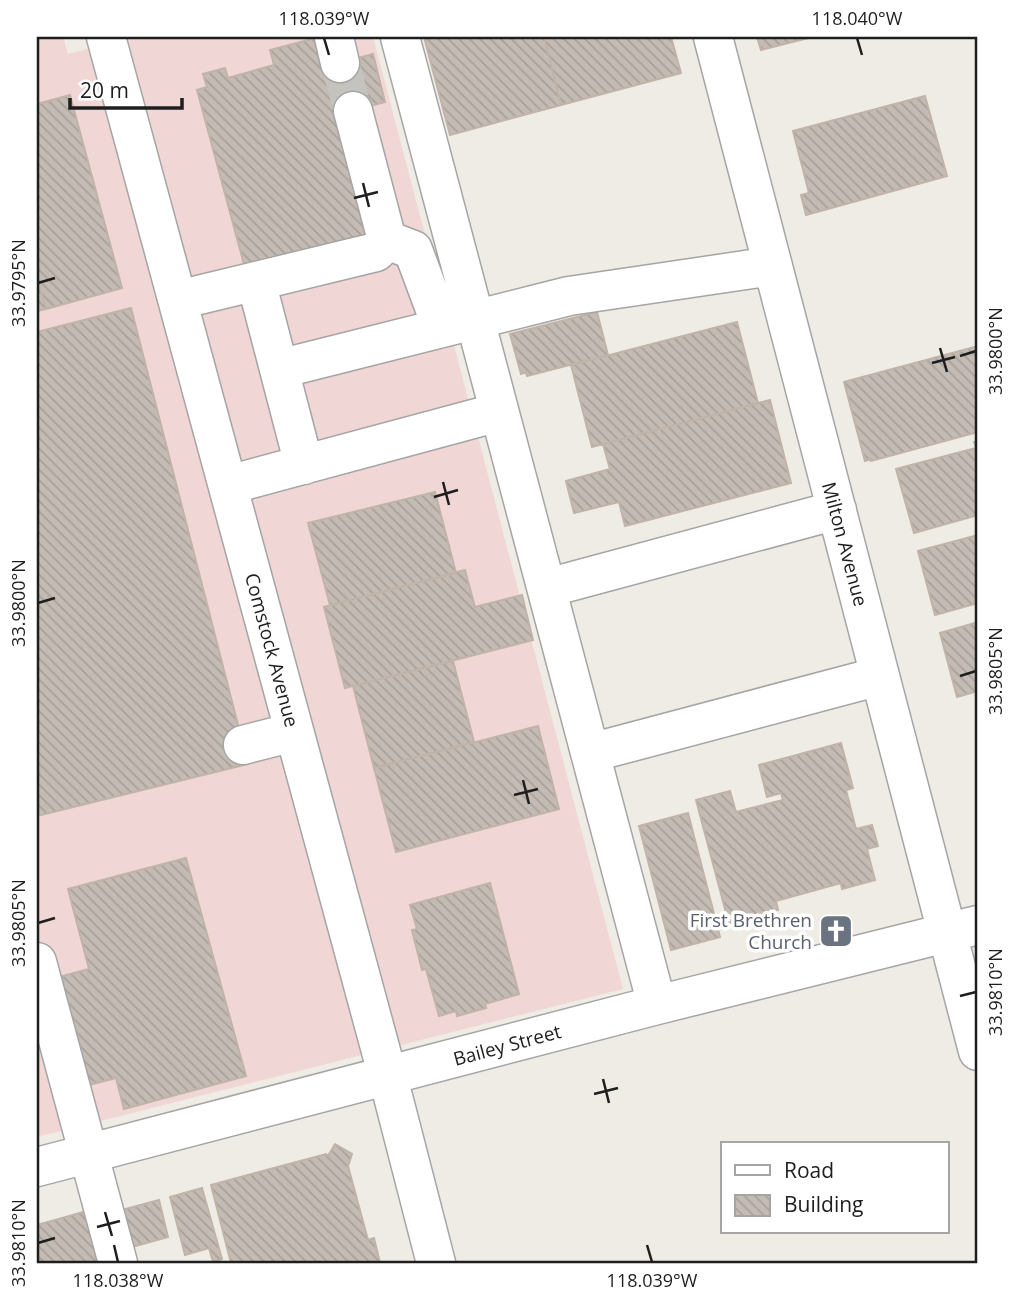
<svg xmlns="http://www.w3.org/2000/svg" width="1015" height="1300" font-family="'Open Sans',sans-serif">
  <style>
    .commercial { fill: #f0d6d4 }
    .building { fill: url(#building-back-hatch); stroke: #c1b3a7; stroke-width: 2 }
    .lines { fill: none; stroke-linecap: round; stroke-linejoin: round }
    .minor-tunnel { stroke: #c5c3bd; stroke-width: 38; stroke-dasharray: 38 19; stroke-linecap: butt }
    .minor-casing { stroke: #a5a5a5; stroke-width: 41 }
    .minor { stroke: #fff; stroke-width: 38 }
    .ticks { fill: none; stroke: #1e1e1e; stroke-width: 2.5 }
    .labels { text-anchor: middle; stroke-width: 7; stroke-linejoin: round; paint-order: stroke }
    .street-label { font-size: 19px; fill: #1e1e1e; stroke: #fff }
    .worship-label { font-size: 19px; fill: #5b616d; stroke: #fff; text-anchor: end }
    .neatline { fill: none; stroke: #1e1e1e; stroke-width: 2.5 }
    .ticks-label { font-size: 18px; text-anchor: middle; fill: #1e1e1e }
  </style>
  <defs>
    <pattern id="building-back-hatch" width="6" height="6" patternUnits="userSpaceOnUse" patternTransform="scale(1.75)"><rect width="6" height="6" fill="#c4bcb4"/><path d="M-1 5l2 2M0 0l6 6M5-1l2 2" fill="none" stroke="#a8a19a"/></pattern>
  </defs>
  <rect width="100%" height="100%" fill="#efece5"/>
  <path class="commercial" d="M 37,37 L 63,37 L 68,54 L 135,37 L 373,37 L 623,989 L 37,1137 Z"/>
  <path class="building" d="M 424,37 L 544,37 L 561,105 L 450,135 Z
    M 544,37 L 671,37 L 681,73 L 561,105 Z
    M 757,37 L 812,37 L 761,50 Z
    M 316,38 L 324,67 L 373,54 L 385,102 L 336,115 L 368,235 L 245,268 L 197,90 L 207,87 L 203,74 L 225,68 L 228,78 L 274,65 L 270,50 Z
    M 70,95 L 122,288 L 46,309 L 37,276 L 37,104 Z
    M 925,96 L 947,176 L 806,215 L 801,195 L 809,193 L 793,131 Z
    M 37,276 L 46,309 L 37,311 Z
    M 131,308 L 248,764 L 37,816 L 37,332 Z
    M 597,312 L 608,355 L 527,376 L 526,372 L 521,374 L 510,334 Z
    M 737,322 L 758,403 L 592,447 L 571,365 Z
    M 978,346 L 978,432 L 871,461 L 871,459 L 865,461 L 844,382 Z
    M 770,400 L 791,483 L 625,526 L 619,502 L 574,513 L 566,481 L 610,469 L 603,444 Z
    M 978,441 L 978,515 L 914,533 L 896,469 L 976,448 L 974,442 Z
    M 435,492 L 456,573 L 330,605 L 308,523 Z
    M 978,535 L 978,603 L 935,615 L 918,551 Z
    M 465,570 L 475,607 L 522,595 L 533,640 L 345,688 L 324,607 Z
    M 978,622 L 978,691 L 957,697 L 940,633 Z
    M 453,661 L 474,742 L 374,768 L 353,686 Z
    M 538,726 L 559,809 L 396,852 L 374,768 Z
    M 841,743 L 853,788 L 846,790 L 856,829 L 872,825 L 878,846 L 867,849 L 875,880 L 842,889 L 841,883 L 776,901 L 778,910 L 729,924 L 696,800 L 730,791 L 736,812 L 783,800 L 781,793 L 767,797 L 759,765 Z
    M 688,813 L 720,937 L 671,950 L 639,826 Z
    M 186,858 L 246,1076 L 124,1109 L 116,1078 L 89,1085 L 59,977 L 89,969 L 68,889 Z
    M 490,883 L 519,994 L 485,1004 L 486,1008 L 457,1016 L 456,1011 L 439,1016 L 426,969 L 422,970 L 412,930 L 417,929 L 410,905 Z
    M 335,1144 L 352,1154 L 348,1166 L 368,1240 L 374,1238 L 380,1263 L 231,1263 L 211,1185 L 326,1154 L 328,1156 Z
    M 202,1188 L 222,1259 L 213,1262 L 209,1248 L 185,1255 L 170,1197 Z
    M 159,1200 L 168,1237 L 132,1247 L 122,1210 Z
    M 87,1211 L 101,1263 L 37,1263 L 37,1225 Z"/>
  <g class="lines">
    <path class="minor-tunnel" d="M 340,63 L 353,111"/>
    <g class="minor-casing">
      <path id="minor" d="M 106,37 L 388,1077 L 436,1263
        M 334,37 L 340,63
        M 400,37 L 657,1005
        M 713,37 L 978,1051
        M 353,111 L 387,240
        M 387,240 L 413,250 L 442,328
        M 256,281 L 304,465
        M 178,300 L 376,252 L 387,240
        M 279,369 L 569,296 L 773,266
        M 228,485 L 499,412
        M 547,588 L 837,510
        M 243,745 L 294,732
        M 590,753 L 880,676
        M 37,962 L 118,1263
        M 37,1167 L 657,1005 L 978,925"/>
    </g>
    <use href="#minor" class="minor"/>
  </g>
  <path class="ticks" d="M 324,38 L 329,55M 857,38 L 862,55M 363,183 L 369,207M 354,198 L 378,192M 38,283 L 55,278M 940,348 L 947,372M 960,356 L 976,351M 932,363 L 955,357M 443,482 L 449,505M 434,497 L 458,490M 38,603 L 55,598M 960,676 L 976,671M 523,780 L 529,804M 514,795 L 538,789M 38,923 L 55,918M 960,996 L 976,992M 603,1079 L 609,1103M 594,1094 L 618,1088M 105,1212 L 112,1236M 97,1227 L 120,1221M 38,1243 L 55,1238M 114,1245 L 118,1262M 647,1245 L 652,1262"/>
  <defs>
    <g id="church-square" transform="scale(1.75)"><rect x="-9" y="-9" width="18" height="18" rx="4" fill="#6b7280" stroke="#fff"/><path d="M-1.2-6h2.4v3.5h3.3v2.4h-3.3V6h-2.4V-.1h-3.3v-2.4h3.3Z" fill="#fff"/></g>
  </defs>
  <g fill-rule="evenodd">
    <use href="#church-square" x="836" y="931"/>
  </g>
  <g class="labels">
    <g class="street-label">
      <text transform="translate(845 544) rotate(75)" y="7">Milton Avenue</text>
      <text transform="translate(272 650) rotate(75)" y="7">Comstock Avenue</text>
      <text transform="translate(507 1045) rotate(-15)" y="7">Bailey Street</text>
    </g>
    <g class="worship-label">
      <text x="812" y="927">First Brethren<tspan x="812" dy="22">Church</tspan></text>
    </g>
  </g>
  <rect width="1015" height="1300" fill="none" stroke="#ffffff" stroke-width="77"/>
  <rect x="721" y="1142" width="228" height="91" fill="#ffffff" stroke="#a5a5a5" stroke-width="2"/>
  <rect x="735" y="1165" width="35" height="10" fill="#ffffff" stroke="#a5a5a5" stroke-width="2"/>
  <text x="784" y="1178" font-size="21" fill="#1e1e1e">Road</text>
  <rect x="735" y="1195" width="35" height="21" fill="url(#building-back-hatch)" stroke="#a5a5a5" stroke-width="2"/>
  <text x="784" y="1212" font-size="21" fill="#1e1e1e">Building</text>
  <path d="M70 98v10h112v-10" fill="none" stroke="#1e1e1e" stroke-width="3.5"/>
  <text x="80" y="98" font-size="21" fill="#1e1e1e" stroke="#ffffff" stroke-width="5" paint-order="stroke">20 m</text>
  <rect x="38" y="38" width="938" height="1224" class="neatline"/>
  <g class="ticks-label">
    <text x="324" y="25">118.039°W</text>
    <text x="857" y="25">118.040°W</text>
    <text transform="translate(19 283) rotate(-90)" y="6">33.9795°N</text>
    <text transform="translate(996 351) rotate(-90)" y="6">33.9800°N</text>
    <text transform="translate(19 603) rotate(-90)" y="6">33.9800°N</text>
    <text transform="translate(996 671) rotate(-90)" y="6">33.9805°N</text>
    <text transform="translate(19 923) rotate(-90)" y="6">33.9805°N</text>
    <text transform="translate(996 992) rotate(-90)" y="6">33.9810°N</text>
    <text transform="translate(19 1243) rotate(-90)" y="6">33.9810°N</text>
    <text x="118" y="1287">118.038°W</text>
    <text x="652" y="1287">118.039°W</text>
  </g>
</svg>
